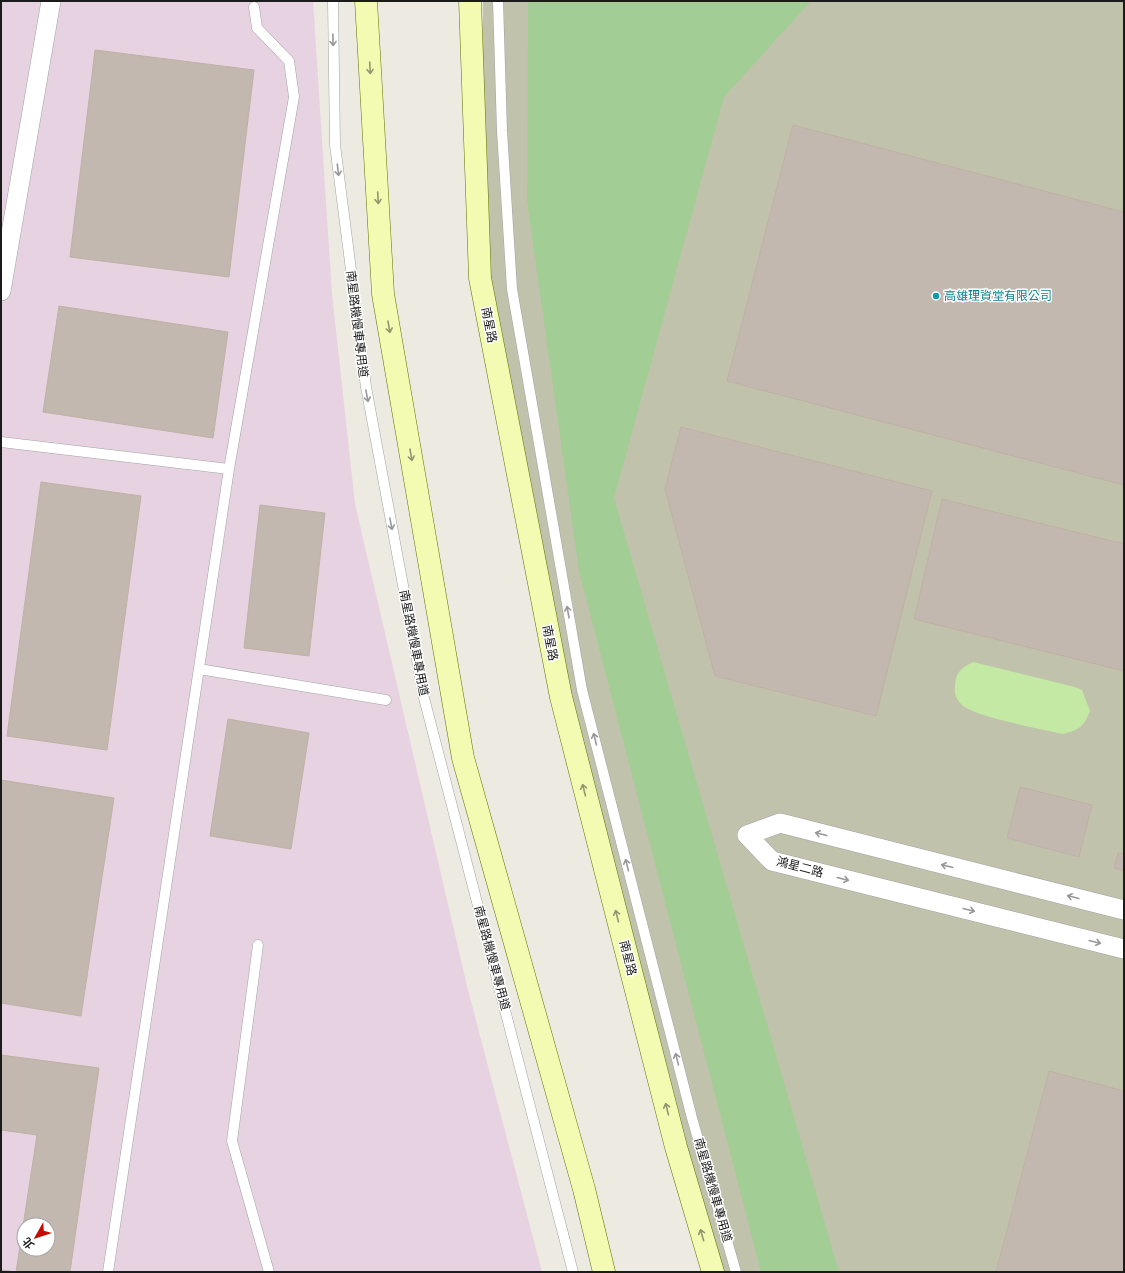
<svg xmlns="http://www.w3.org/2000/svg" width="1125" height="1273" font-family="'Fira Sans Condensed','Noto Sans TC',sans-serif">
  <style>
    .industrial { fill: #e7d2e2; fill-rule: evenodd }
    .construction { fill: #c1c2ac }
    .grass { fill: #c3e9a5 }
    .forest { fill: #a2cd94 }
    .building { fill: #c2b8b0; stroke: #bfb1a3; fill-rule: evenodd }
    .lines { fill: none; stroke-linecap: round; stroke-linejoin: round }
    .lane-casing { stroke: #a2a2a2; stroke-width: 11 }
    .street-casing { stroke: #a2a2a2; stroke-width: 20 }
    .secondary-casing { stroke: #607203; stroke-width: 23 }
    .lane { stroke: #fff; stroke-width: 10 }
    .street { stroke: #fff; stroke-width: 19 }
    .secondary { stroke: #f3fab2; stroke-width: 22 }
    .oneway { stroke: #989898 }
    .oneway2 { stroke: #92966e }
    .culture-dot { fill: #0f9aa8; stroke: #fff; stroke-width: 1.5 }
    .labels { text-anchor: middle; stroke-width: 3; stroke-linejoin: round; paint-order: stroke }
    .culture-label { font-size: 12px; fill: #0d838f; stroke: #fff; text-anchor: start }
    .street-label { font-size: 12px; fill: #1b1b1b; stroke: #fff }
  </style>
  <rect width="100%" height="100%" fill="#edeae1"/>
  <path class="industrial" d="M 1,1 L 313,1 L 332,294 L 355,504 L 467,986 L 542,1272 L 1,1272 ZM 24,1225 L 48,1225 L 48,1249 L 24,1249 Z"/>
  <path class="construction" d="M 483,1 L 1124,1 L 1124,1272 L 713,1272 L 561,697 L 480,278 Z"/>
  <path class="grass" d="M 973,662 L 1075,687 L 1082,690 L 1090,711 C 1083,727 1081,729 1063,734 C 1043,729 973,717 961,704 C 956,699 954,694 955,687 C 955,673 961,668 973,662 Z"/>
  <path class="forest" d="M 528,1 L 811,1 L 724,97 L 614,498 L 839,1272 L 761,1272 L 579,571 L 527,201 Z"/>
  <path class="building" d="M 95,50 L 254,70 L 229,277 L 70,257 Z
    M 793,125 L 1124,212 L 1124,485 L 727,381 Z
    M 59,306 L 228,332 L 213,438 L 43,412 Z
    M 681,427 L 932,491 L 876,716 L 715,676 L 665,489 Z
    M 41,482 L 141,496 L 107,750 L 7,736 Z
    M 942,499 L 1124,544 L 1124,671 L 914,619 Z
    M 260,505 L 325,513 L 309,656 L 244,648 Z
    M 228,719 L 309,733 L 291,849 L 210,836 Z
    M 1,780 L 114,798 L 81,1016 L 1,1003 Z
    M 1020,787 L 1092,805 L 1079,857 L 1007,838 Z
    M 1118,853 L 1124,854 L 1124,871 L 1114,868 Z
    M 1,1055 L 99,1068 L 70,1272 L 1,1272 L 1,1270 L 16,1272 L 37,1135 L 1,1130 ZM 24,1225 L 48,1225 L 48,1249 L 24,1249 Z
    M 1049,1071 L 1124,1091 L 1124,1272 L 996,1272 Z"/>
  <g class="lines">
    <g class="lane-casing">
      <path id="lane" d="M 333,1 L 335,145 L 366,387 L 424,698 L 573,1272
        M 498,1 L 502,131 L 512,289 L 582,690 L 692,1118 L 736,1272
        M 1,442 L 229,469
        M 199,669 L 386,700
        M 258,945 L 232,1141 L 269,1272
        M 108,1272 L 229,469 L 294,97 L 289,61 L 257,28 L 254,7"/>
    </g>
    <g class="street-casing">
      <path id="street" d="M 1,291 L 51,1
        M 1124,910 L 780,823 L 747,835 L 772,861 L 1124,949"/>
    </g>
    <g class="secondary-casing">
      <path id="secondary" d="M 366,1 L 383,294 L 463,758 L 584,1189 L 604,1272
        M 470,1 L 480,278 L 561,697 L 676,1147 L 713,1272"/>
    </g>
    <use href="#lane" class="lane"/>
    <use href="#street" class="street"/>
    <use href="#secondary" class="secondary"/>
  </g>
  <defs><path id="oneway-shaft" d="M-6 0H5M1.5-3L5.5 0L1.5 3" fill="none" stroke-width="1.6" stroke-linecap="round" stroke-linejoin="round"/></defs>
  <g class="oneway">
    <use href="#oneway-shaft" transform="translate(333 40) rotate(89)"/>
    <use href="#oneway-shaft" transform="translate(338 170) rotate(83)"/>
    <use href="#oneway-shaft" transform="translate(367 396) rotate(79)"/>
    <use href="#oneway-shaft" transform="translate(391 524) rotate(79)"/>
    <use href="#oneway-shaft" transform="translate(568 612) rotate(-100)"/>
    <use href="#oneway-shaft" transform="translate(595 739) rotate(-104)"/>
    <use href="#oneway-shaft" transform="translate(821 834) rotate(-166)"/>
    <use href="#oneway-shaft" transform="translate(627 865) rotate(-104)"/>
    <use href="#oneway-shaft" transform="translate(947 866) rotate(-166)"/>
    <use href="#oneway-shaft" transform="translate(843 879) rotate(14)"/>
    <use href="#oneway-shaft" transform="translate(1073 897) rotate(-166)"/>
    <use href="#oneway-shaft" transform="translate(969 910) rotate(14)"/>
    <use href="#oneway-shaft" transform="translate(1095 942) rotate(14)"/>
    <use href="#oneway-shaft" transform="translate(677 1059) rotate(-104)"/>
  </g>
  <g class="oneway2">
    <use href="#oneway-shaft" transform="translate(370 68) rotate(87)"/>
    <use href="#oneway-shaft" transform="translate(378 198) rotate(87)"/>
    <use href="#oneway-shaft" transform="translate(389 327) rotate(80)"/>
    <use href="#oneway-shaft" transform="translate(411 455) rotate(80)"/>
    <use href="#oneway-shaft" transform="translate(584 790) rotate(-104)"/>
    <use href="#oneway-shaft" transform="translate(617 916) rotate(-104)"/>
    <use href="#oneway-shaft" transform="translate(667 1109) rotate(-104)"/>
    <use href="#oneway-shaft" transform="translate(702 1235) rotate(-106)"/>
  </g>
  <circle class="culture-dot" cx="936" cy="296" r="4"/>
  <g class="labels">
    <g class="culture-label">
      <text x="944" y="300">高雄理資堂有限公司</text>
    </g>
    <g class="street-label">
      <text transform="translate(357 324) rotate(83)" y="4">南星路機慢車專用道</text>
      <text transform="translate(489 325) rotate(79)" y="4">南星路</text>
      <text transform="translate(414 643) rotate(79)" y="4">南星路機慢車專用道</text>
      <text transform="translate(550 643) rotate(79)" y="4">南星路</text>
      <text transform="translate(800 867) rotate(15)" y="4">鴻星二路</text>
      <text transform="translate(492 958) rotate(75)" y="4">南星路機慢車專用道</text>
      <text transform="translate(628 958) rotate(76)" y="4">南星路</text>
      <text transform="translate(713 1190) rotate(74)" y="4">南星路機慢車專用道</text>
    </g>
  </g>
  <rect width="1125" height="1273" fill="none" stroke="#1b1b1b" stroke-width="4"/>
  <g transform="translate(36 1237) rotate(231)"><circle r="19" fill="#ffffff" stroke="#a4a4a4"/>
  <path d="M0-3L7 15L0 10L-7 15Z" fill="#c70a00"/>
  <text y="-6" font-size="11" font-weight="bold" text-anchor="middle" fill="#1b1b1b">北</text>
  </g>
</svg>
